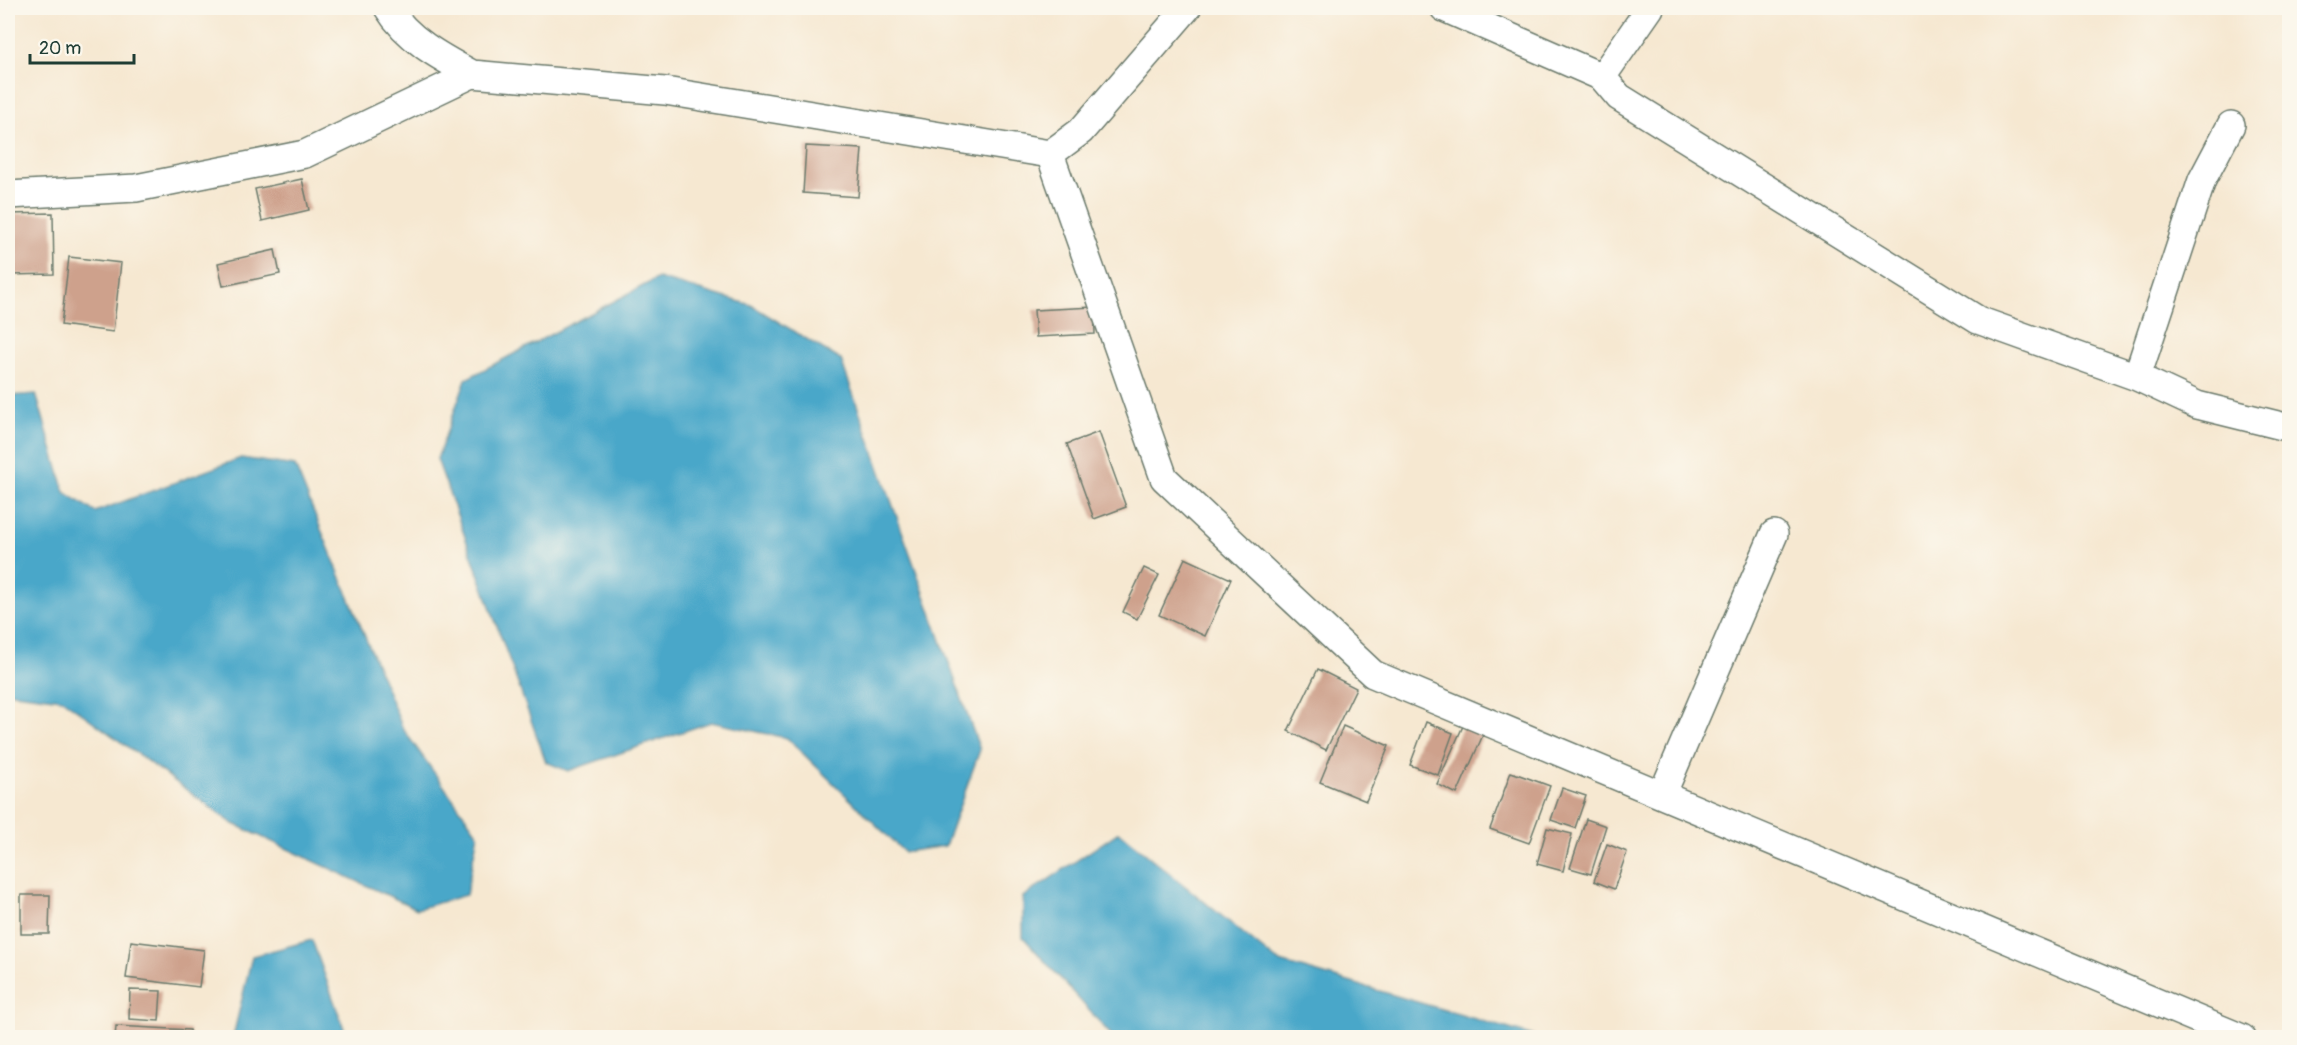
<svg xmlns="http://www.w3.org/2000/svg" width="2297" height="1045" font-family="Pangolin,sans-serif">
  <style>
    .water { fill: #4aa7c9; stroke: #34727e; stroke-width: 1.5 }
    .building { fill: #cea18c }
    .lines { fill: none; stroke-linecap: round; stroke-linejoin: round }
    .minor-casing { stroke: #6a796b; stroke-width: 30 }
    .minor { stroke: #fff; stroke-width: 27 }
  </style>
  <rect width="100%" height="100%" fill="#fbf7ec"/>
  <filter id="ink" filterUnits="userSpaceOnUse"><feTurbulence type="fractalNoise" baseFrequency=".0167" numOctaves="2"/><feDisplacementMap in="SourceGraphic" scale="12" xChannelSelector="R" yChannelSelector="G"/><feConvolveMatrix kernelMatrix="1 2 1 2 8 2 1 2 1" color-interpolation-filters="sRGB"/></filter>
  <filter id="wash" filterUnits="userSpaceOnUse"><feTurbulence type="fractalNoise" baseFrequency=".008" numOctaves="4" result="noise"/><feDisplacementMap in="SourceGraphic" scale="24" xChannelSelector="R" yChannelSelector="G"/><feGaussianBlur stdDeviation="1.35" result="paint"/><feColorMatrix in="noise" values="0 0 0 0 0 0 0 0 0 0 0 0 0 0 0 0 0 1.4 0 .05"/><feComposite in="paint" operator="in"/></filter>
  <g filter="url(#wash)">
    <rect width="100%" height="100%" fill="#f6e8d1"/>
    <path class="water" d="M 658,278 L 751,305 L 841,360 L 980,750 L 945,846 L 904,852 L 787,738 L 711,722 L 568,771 L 546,762 L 437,459 L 466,379 Z
      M 36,394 L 65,492 L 95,512 L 241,458 L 295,466 L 403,729 L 478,834 L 466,895 L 417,909 L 232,823 L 62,699 L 8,692 L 8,396 Z
      M 1119,832 L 1277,961 L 1537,1037 L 1113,1037 L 1023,937 L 1023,897 Z
      M 312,940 L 347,1037 L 233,1037 L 252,956 Z"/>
    <g id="blocks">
      <path class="building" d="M 806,146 L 862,149 L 858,197 L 803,193 Z
        M 302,179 L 309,210 L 262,221 L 255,189 Z
        M 53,213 L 54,274 L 9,275 L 8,214 Z
        M 275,250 L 280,274 L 223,286 L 218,263 Z
        M 69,257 L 121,263 L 113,332 L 61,325 Z
        M 1094,307 L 1095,334 L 1036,337 L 1034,310 Z
        M 1099,432 L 1126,507 L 1094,519 L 1067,444 Z
        M 1185,558 L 1231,579 L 1205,636 L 1159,615 Z
        M 1144,568 L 1159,575 L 1137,619 L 1123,612 Z
        M 1318,669 L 1356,688 L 1326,750 L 1288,731 Z
        M 1426,722 L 1453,733 L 1438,775 L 1410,765 Z
        M 1343,726 L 1389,746 L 1366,801 L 1320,782 Z
        M 1463,726 L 1483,735 L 1457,794 L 1437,784 Z
        M 1511,772 L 1550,786 L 1529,843 L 1490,829 Z
        M 1562,788 L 1586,796 L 1575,828 L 1551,820 Z
        M 1586,819 L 1606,826 L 1591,874 L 1570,868 Z
        M 1547,828 L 1572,834 L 1563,871 L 1537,864 Z
        M 1607,844 L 1627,852 L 1614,889 L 1594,881 Z
        M 21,895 L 50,895 L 49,934 L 21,934 Z
        M 131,941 L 204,950 L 199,987 L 126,978 Z
        M 130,990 L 161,991 L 159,1021 L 129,1019 Z
        M 116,1026 L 190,1030 L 190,1038 L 115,1038 Z"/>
    </g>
  </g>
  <g filter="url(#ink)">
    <use href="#blocks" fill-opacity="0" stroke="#6a796b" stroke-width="1.5"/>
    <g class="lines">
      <g class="minor-casing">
        <path id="minor" d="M 388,8 C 407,39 440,57 472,74
          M 1444,8 L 1602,77 L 1619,97 L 1978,320 L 2137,377 L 2197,405 L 2290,428
          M 1602,77 L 1650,8
          M 1050,154 L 1164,478 L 1373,674 L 2242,1038
          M 8,195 L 136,188 L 305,154 L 472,74 L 665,91 L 1050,154 L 1081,131 L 1187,8
          M 2137,377 L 2202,180 L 2231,125
          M 1662,795 L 1774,534"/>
      </g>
      <use href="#minor" class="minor"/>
    </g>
  </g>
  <rect width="2297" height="1045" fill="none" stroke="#fbf7ec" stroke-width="30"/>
  <path d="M30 54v9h104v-9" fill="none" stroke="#1f3d34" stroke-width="3"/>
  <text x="39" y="54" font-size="18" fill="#1f3d34" stroke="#fbf7ec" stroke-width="4.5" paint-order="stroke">20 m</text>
</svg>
